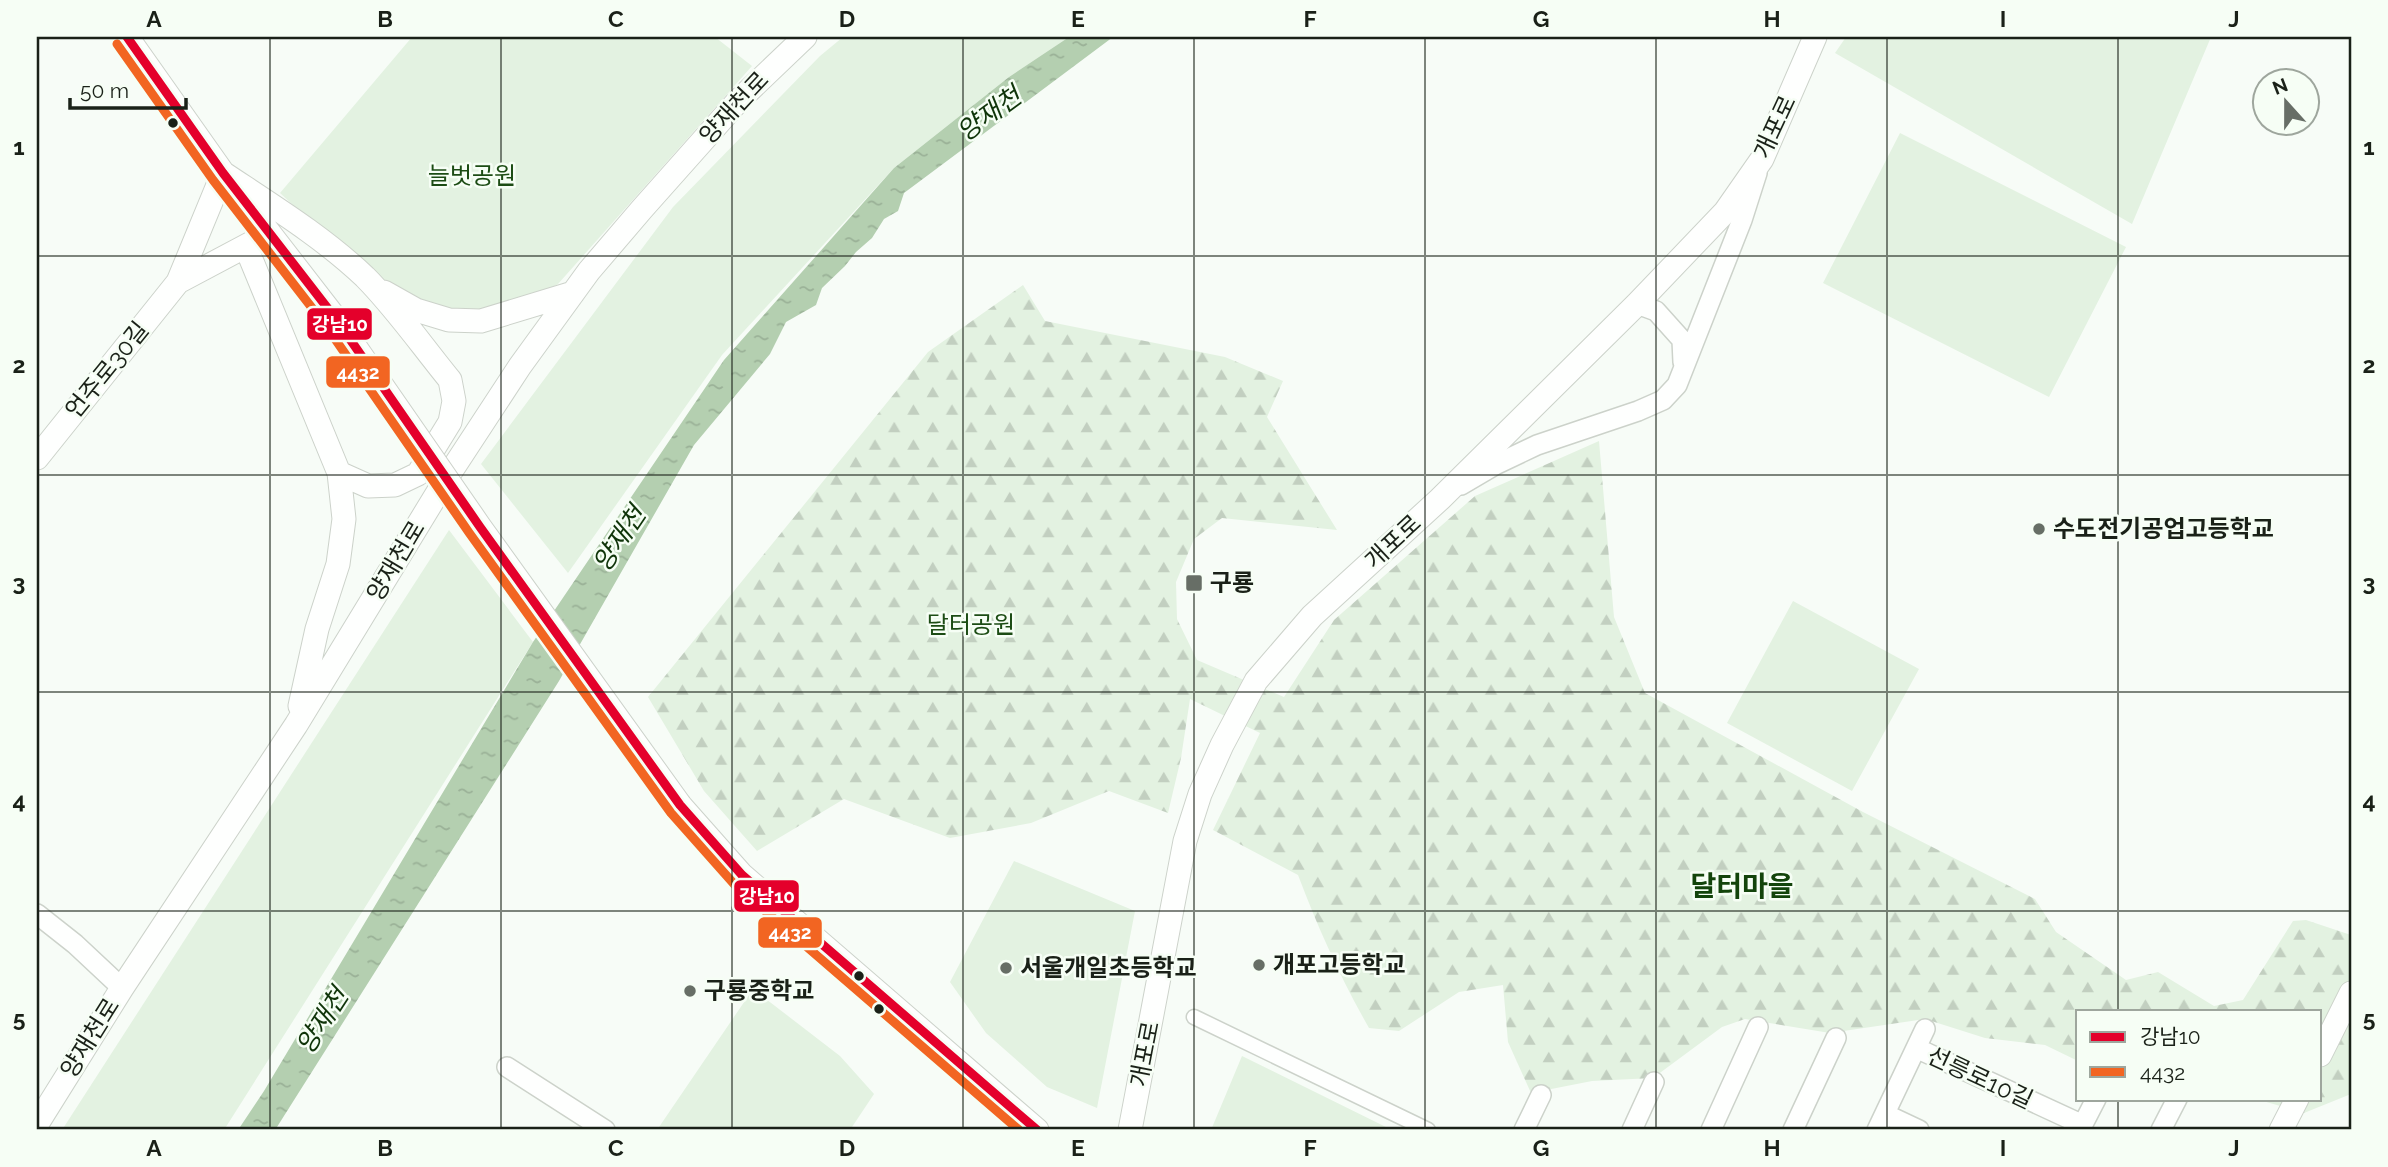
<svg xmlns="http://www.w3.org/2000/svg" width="2388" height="1167" font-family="Raleway,'Noto Sans KR',sans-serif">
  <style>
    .green { fill: #e3f2e1 }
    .forest { fill: url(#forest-firs) }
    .water { fill: url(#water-ripples) }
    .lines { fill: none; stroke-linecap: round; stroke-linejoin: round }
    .pedestrian-casing { stroke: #ccd2ca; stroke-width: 17 }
    .minor-casing { stroke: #ccd2ca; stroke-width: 22 }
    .tertiary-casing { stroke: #ccd2ca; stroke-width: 25 }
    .pedestrian { stroke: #fefffe; stroke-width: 14 }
    .minor { stroke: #fefffe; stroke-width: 19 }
    .tertiary { stroke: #fefffe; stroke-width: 23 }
    .tertiary-bridge-casing { stroke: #ccd2ca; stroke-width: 25; stroke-linecap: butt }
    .tertiary-bridge { stroke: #fefffe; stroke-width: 23 }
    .bus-1-casing { stroke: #f6fef5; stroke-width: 14 }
    .bus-2-casing { stroke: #f6fef5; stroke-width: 14 }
    .bus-1 { stroke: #e4002b; stroke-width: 9 }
    .bus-2 { stroke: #f26522; stroke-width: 9 }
    .grid { fill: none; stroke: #1a2118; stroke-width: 2; stroke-opacity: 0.55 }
    .bus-dot { fill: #1a2118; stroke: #f6fef5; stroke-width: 2.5 }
    .poi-dot { fill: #676e66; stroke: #f6fef5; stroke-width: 2.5 }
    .labels { text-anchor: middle; stroke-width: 5; stroke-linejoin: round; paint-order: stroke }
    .street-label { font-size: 24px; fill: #1a2118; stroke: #f6fef5 }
    .park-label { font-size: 24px; fill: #1c4c14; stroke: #f6fef5 }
    .poi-label { font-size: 24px; font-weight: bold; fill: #1a2118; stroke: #f6fef5; text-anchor: start }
    .water-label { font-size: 26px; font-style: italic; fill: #0f3409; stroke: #f6fef5 }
    .quarter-label { font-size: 28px; font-weight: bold; fill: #13440b; stroke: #f6fef5 }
    .line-badge { stroke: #f6fef5; stroke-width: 2.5 }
    .badge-label { font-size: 19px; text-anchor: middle; font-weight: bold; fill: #fff }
    .neatline { fill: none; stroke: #1a2118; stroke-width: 2.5 }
    .grid-label { font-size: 23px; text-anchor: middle; font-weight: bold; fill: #1a2118 }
  </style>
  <defs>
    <pattern id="forest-firs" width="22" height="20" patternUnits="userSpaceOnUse" patternTransform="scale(1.75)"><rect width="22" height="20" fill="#e3f2e1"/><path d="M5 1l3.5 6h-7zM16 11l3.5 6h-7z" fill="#c2cfc0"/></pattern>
    <pattern id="water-ripples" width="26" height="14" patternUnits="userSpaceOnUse" patternTransform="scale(1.75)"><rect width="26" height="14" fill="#b4cfb0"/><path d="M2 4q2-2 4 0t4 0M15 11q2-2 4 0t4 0" fill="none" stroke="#9ab197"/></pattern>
  </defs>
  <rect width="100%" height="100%" fill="#f7fcf7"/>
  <path class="green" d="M 412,37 L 715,37 L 752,66 L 558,284 L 517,306 L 466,320 L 398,303 L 280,193 Z
    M 843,37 L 1069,37 L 1009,77 L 894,168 L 722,355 L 568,573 L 481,464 L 673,207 L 820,56 Z
    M 1846,37 L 2211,37 L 2132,224 L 1835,53 Z
    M 1900,133 L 2126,247 L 2049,397 L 1823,283 Z
    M 449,530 L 533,642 L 224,1130 L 62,1130 Z
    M 1793,601 L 1919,669 L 1852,791 L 1727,723 Z
    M 1014,861 L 1135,911 L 1097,1108 L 1047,1087 L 986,1033 L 950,982 Z
    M 753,989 L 840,1056 L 874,1094 L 850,1130 L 657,1130 Z
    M 1242,1056 L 1392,1130 L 1211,1130 Z"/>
  <path class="forest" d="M 1023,285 L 1045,321 L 1225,357 L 1283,381 L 1267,417 L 1337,530 L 1222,518 L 1194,539 L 1176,582 L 1177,619 L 1197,660 L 1284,697 L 1334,620 L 1475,496 L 1599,441 L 1614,617 L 1645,693 L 1863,812 L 2035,899 L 2056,932 L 2126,980 L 2158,972 L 2214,1006 L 2243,1000 L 2293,921 L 2306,920 L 2351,935 L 2351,1094 L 2304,1113 L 2256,1099 L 2320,1099 L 2320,1011 L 2078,1011 L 2078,1061 L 2045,1045 L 1985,1038 L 1925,1019 L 1830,1033 L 1745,1019 L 1722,1027 L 1653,1078 L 1592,1081 L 1531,1093 L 1508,1042 L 1503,985 L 1459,992 L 1399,1031 L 1369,1028 C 1340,977 1319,930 1298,875 L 1213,830 L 1260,733 L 1190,699 L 1181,758 L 1168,813 L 1109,791 L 1031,823 L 950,838 L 844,799 L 757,851 L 704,791 L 648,697 L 928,352 Z"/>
  <path class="water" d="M 1069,37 L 1113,37 L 904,193 L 898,211 L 884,219 L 872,238 L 856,252 L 845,266 L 822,288 L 816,305 L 786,322 L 770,354 L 694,445 L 559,681 L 277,1127 L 275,1130 L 238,1130 L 264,1091 L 533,642 L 724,360 L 894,168 L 1009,77 Z"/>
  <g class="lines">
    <g class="pedestrian-casing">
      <path id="pedestrian" d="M 1194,1017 L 1428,1130"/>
    </g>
    <g class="minor-casing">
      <path id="minor" d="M 1637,304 L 1656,311 L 1682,340 L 1683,362
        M 1461,485 L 1495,465 L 1537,445 L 1638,411 L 1663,400 L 1677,385 L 1742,220 L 1757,173
        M 37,914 L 75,944 L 122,988
        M 1916,1048 L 2083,1125
        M 507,1067 L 605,1130
        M 1885,1114 L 1919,1130
        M 1524,1130 L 1541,1095
        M 1632,1130 L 1654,1082
        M 1711,1130 L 1758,1027
        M 1793,1130 L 1836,1038
        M 1877,1130 L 1925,1029
        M 2080,1130 L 2096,1099
        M 2161,1130 L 2177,1099"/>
    </g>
    <g class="tertiary-casing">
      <path id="tertiary" d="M 127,37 L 223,173 L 336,319
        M 223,173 C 271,205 323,237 365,277 C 395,307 423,347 450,380 L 454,401 L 450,422 L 418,474 L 395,485 L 368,486 L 339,473
        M 246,247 L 339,473 L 344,519 L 338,564 L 317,629 L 300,706
        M 178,282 L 259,239
        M 384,292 L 416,310 L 449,320 L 481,321 L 573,293
        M 37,458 L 178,282 L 223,173
        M 680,805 L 742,875 L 1037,1130
        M 2320,1055 L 2351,993
        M 37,1124 L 122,988 L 296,725 L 446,479 L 520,366 L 589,271 L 642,209 L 738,101 L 805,37
        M 1130,1130 L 1185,841 L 1200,794 L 1222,745 L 1256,681 L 1312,616 L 1440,499 L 1637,304 L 1725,212 L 1762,159 L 1815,37
        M 2281,1130 L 2297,1099"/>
    </g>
    <use href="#pedestrian" class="pedestrian"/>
    <use href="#minor" class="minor"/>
    <use href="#tertiary" class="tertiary"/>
    <g class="tertiary-bridge-casing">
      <path id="tertiary-bridge" d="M 336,319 L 480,527 L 680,805"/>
    </g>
    <use href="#tertiary-bridge" class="tertiary-bridge"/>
    <g class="bus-1-casing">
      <path id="bus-1" d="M 127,37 L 223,173 L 336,319 L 480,527 L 680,805 L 742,875 L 1037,1130"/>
    </g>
    <g class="bus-2-casing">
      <path id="bus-2" d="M 117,44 L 213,180 L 326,326 L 470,534 L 671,813 L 734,884 L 1019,1130"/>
    </g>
    <use href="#bus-1" class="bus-1"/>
    <use href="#bus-2" class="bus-2"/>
  </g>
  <path class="grid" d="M 270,37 L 270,1130M 501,37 L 501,1130M 732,37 L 732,1130M 963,37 L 963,1130M 1194,37 L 1194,1130M 1425,37 L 1425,1130M 1656,37 L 1656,1130M 1887,37 L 1887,1130M 2118,37 L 2118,1011M 37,256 L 2351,256M 37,475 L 2351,475M 37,692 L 2351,692M 37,911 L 2351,911M 2118,1099 L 2118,1130"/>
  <g class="bus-dot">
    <circle cx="173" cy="123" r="6"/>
    <circle cx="859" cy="976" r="6"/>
    <circle cx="879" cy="1009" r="6"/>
  </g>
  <g class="poi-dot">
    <circle cx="2039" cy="529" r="7"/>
    <rect x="1185" y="574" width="18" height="18" rx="3.5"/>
    <circle cx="1259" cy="965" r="7"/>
    <circle cx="1006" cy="968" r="7"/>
    <circle cx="690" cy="991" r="7"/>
  </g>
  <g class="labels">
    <g class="street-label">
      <text transform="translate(734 108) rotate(-47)" y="8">양재천로</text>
      <text transform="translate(1775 127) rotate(-65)" y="8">개포로</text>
      <text transform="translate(107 370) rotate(-51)" y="8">언주로30길</text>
      <text transform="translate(1393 542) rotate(-43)" y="8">개포로</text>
      <text transform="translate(396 561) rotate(-59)" y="8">양재천로</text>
      <text transform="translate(90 1038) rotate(-58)" y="8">양재천로</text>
      <text transform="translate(1145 1054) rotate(-79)" y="8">개포로</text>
      <text transform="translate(1980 1078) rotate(25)" y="8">선릉로10길</text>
    </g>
    <g class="park-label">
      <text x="472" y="184">늘벗공원</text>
      <text x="971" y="633">달터공원</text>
    </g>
    <g class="poi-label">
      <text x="2053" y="537">수도전기공업고등학교</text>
      <text x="1210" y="591">구룡</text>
      <text x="1273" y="973">개포고등학교</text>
      <text x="1020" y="976">서울개일초등학교</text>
      <text x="704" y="999">구룡중학교</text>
    </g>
    <g class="water-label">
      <text transform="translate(989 114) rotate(-36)" y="9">양재천</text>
      <text transform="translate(619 539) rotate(-56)" y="9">양재천</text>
      <text transform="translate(322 1021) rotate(-57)" y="9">양재천</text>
    </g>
    <g class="quarter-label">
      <text x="1742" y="896">달터마을</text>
    </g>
  </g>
  <g class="line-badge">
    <rect x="306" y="307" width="67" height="34" rx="7" fill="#e4002b"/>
    <rect x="325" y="355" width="66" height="34" rx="7" fill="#f26522"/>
    <rect x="733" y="879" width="67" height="34" rx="7" fill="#e4002b"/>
    <rect x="757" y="916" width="66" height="33" rx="7" fill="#f26522"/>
  </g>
  <g class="badge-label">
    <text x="340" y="331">강남10</text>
    <text x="358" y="379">4432</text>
    <text x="767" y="903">강남10</text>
    <text x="790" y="939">4432</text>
  </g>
  <rect width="2388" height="1167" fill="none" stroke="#f6fef5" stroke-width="77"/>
  <rect x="2076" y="1010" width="245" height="91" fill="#f6fef5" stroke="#9ea69d" stroke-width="2"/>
  <rect x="2090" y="1032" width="35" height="10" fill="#e4002b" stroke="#9ea69d" stroke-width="2"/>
  <text x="2140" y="1044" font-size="21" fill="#1a2118">강남10</text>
  <rect x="2090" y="1067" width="35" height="10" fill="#f26522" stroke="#9ea69d" stroke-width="2"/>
  <text x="2140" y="1080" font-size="21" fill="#1a2118">4432</text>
  <g transform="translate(2286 102) rotate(339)"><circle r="33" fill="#f6fef5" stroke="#9ea69d" stroke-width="2"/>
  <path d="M0-5L12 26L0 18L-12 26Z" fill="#676e66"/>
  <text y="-10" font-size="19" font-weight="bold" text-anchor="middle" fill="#1a2118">N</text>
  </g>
  <path d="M70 98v10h116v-10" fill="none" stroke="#1a2118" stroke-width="3.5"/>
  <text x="80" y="98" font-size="21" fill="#1a2118" stroke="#f6fef5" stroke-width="5" paint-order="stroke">50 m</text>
  <rect x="38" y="38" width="2312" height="1090" class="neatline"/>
  <g class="grid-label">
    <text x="154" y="27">A</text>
    <text x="385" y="27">B</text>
    <text x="616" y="27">C</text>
    <text x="847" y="27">D</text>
    <text x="1078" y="27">E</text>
    <text x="1310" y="27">F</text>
    <text x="1541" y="27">G</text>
    <text x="1772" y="27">H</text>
    <text x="2003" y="27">I</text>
    <text x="2234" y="27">J</text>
    <text x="19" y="155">1</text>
    <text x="2369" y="155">1</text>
    <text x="19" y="373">2</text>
    <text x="2369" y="373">2</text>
    <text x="19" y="591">3</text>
    <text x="2369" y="591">3</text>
    <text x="19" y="809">4</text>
    <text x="2369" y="809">4</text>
    <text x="19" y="1027">5</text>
    <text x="2369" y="1027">5</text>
    <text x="154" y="1156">A</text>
    <text x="385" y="1156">B</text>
    <text x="616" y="1156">C</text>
    <text x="847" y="1156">D</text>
    <text x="1078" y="1156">E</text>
    <text x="1310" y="1156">F</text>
    <text x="1541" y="1156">G</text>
    <text x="1772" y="1156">H</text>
    <text x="2003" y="1156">I</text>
    <text x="2234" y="1156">J</text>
  </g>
</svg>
